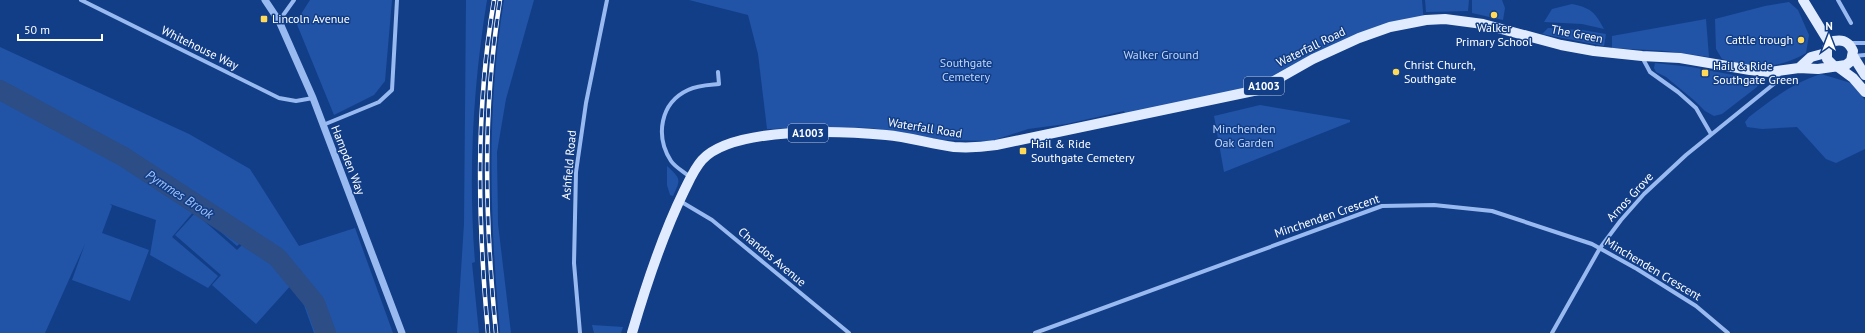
<svg xmlns="http://www.w3.org/2000/svg" width="1865" height="333" font-family="'PT Sans',sans-serif">
  <style>
    .green { fill: #2154a7 }
    .lines { fill: none; stroke-linecap: round; stroke-linejoin: round }
    .river { stroke: #2c4d85; stroke-width: 20 }
    .minor { stroke: #98baf0; stroke-width: 4 }
    .tertiary { stroke: #98baf0; stroke-width: 7 }
    .primary { stroke: #e1ebff; stroke-width: 10 }
    .rail-casing { stroke: #fff; stroke-width: 4.5 }
    .rail { stroke: #123e88; stroke-width: 3; stroke-dasharray: 9; stroke-linecap: butt }
    .poi-dot { fill: #ffd957; stroke: #123e88; stroke-width: 1.5 }
    .labels { text-anchor: middle; stroke-width: 3; stroke-linejoin: round; paint-order: stroke }
    .shield { fill: #123e88; stroke: #b8c5db; stroke-width: 1 }
    .shield-label { font-size: 11px; font-weight: bold; fill: #fff }
    .poi-label { font-size: 12px; fill: #fff; stroke: #123e88; text-anchor: start }
    .street-label { font-size: 12px; fill: #fff; stroke: #123e88 }
    .park-label { font-size: 12px; fill: #bed6fc; stroke: #123e88 }
    .water-label { font-size: 13px; font-style: italic; fill: #a3c4f8; stroke: #123e88 }
  </style>
  <rect width="100%" height="100%" fill="#123e88"/>
  <path class="green" d="M 310,0 L 392,0 L 385,81 L 374,95 L 334,115 L 296,22 Z
    M 466,0 L 487,0 C 473,85 468,176 475,262 L 472,263 L 479,333 L 457,333 L 464,224 Z
    M 504,0 L 534,0 L 506,99 L 497,152 L 498,224 L 511,333 L 500,333 C 490,222 486,110 504,0 Z
    M 689,0 L 1422,0 L 1424,23 L 1391,30 L 1330,53 L 1284,77 L 1225,99 L 1126,117 L 1124,111 L 1066,124 L 1028,129 L 991,141 L 943,140 L 871,128 L 843,127 L 767,129 L 758,54 L 748,15 Z
    M 1425,0 L 1469,0 L 1468,11 L 1426,12 Z
    M 1472,0 L 1502,0 L 1505,8 L 1503,20 L 1472,13 Z
    M 1789,2 L 1798,10 L 1809,35 L 1806,53 C 1777,70 1753,68 1722,59 L 1716,49 L 1715,19 L 1765,6 Z
    M 1572,4 C 1591,8 1595,12 1604,29 L 1582,24 L 1544,22 L 1552,9 Z
    M 1706,19 L 1709,57 L 1666,51 L 1612,48 L 1612,36 Z
    M 1548,28 L 1582,30 L 1606,34 L 1604,46 L 1542,34 Z
    M 0,47 L 189,134 L 250,169 L 299,246 L 355,228 L 393,333 L 314,333 L 296,283 L 247,237 L 237,246 L 195,210 L 172,237 L 218,276 L 208,288 L 150,255 L 156,220 L 110,204 L 112,206 L 102,233 L 149,250 L 130,301 L 72,280 L 85,244 L 45,333 L 0,333 Z
    M 1655,63 L 1691,67 L 1760,80 L 1757,87 L 1722,114 L 1714,116 L 1705,111 L 1695,101 L 1666,77 L 1656,72 L 1654,68 Z
    M 1821,74 L 1851,83 L 1865,100 L 1865,149 L 1836,163 L 1826,159 L 1797,127 L 1762,129 L 1747,127 L 1745,122 L 1749,117 C 1772,99 1793,83 1821,74 Z
    M 1260,105 L 1350,120 L 1350,122 L 1224,172 L 1214,116 Z
    M 667,166 C 681,179 681,179 673,196 L 670,195 L 667,185 Z
    M 195,213 L 237,250 L 246,241 L 293,283 L 256,324 L 212,285 L 221,275 L 175,235 Z
    M 592,325 L 623,327 L 621,333 L 594,333 Z"/>
  <g class="lines">
    <path class="river" d="M 0,90 L 124,157 L 277,257 L 315,303 L 326,333"/>
    <path class="minor" d="M 81,0 L 279,98 L 296,101 L 313,98
      M 1838,0 L 1851,23
      M 279,21 L 294,0
      M 1849,43 L 1865,43
      M 1854,56 L 1865,55
      M 1642,57 L 1650,72 L 1678,92 L 1696,108 L 1711,134
      M 323,125 L 379,102 L 392,90 L 397,0
      M 690,177 C 684,172 675,167 671,161 C 655,136 660,103 688,90 C 698,85 709,85 719,84 L 718,72
      M 680,201 L 712,220 L 849,333
      M 580,333 L 574,263 L 576,172 L 586,103 L 607,0
      M 1035,333 L 1382,206 L 1434,205 L 1492,211 L 1592,244 L 1637,269 L 1696,306 L 1728,333
      M 1552,333 L 1600,248 L 1621,220 L 1644,194 L 1686,155 L 1775,83 L 1780,72"/>
    <path class="tertiary" d="M 265,0 L 279,21 L 313,98 L 402,333"/>
    <path class="primary" d="M 1803,0 L 1830,44
      M 1853,56 L 1865,75
      M 1838,67 L 1853,78 L 1865,92
      M 1799,68 L 1818,69 L 1846,65 L 1851,61 L 1853,51 C 1849,42 1843,39 1834,41 L 1827,48 L 1827,59 L 1834,66
      M 632,333 C 646,285 662,236 684,191 C 689,181 694,169 702,160 C 733,126 842,131 886,135 C 909,137 931,144 954,147 C 968,148 983,147 996,145 L 1258,90 L 1313,59 L 1359,38 L 1390,27 L 1426,20 L 1445,19 L 1483,24 L 1561,45 L 1594,51 L 1642,56 L 1680,58 L 1750,70 L 1770,72 L 1799,68 L 1811,57 L 1826,53"/>
    <g class="rail-casing">
      <path id="rail" d="M 488,333 C 478,221 475,112 494,0
        M 496,333 C 485,219 482,113 500,0"/>
    </g>
    <use href="#rail" class="rail"/>
  </g>
  <g class="poi-dot">
    <circle cx="1494" cy="15" r="4"/>
    <rect x="260" y="15" width="8" height="8" rx="2"/>
    <circle cx="1801" cy="40" r="4"/>
    <circle cx="1396" cy="72" r="4"/>
    <rect x="1701" y="69" width="8" height="8" rx="2"/>
    <rect x="1019" y="147" width="8" height="8" rx="2"/>
  </g>
  <g class="labels">
    <g class="shield">
      <rect x="1244" y="77" width="40" height="18" rx="3"/>
      <rect x="788" y="124" width="40" height="18" rx="3"/>
    </g>
    <g class="shield-label">
      <text x="1264" y="90">A1003</text>
      <text x="808" y="137">A1003</text>
    </g>
    <g class="poi-label">
      <text x="272" y="23">Lincoln Avenue</text>
      <text x="1494" y="32" text-anchor="middle">Walker<tspan x="1494" dy="14">Primary School</tspan></text>
      <text x="1793" y="44" text-anchor="end">Cattle trough</text>
      <text x="1404" y="69">Christ Church,<tspan x="1404" dy="14">Southgate</tspan></text>
      <text x="1713" y="70">Hail &amp; Ride<tspan x="1713" dy="14">Southgate Green</tspan></text>
      <text x="1031" y="148">Hail &amp; Ride<tspan x="1031" dy="14">Southgate Cemetery</tspan></text>
    </g>
    <g class="street-label">
      <text transform="translate(1577 34) rotate(11)" y="4">The Green</text>
      <text transform="translate(1311 47) rotate(-26)" y="4">Waterfall Road</text>
      <text transform="translate(200 48) rotate(26)" y="4">Whitehouse Way</text>
      <text transform="translate(925 128) rotate(9)" y="4">Waterfall Road</text>
      <text transform="translate(348 160) rotate(69)" y="4">Hampden Way</text>
      <text transform="translate(569 165) rotate(-85)" y="4">Ashfield Road</text>
      <text transform="translate(1630 197) rotate(-47)" y="4">Arnos Grove</text>
      <text transform="translate(1327 216) rotate(-19)" y="4">Minchenden Crescent</text>
      <text transform="translate(772 257) rotate(40)" y="4">Chandos Avenue</text>
      <text transform="translate(1653 269) rotate(31)" y="4">Minchenden Crescent</text>
    </g>
    <g class="park-label">
      <text x="1161" y="59">Walker Ground</text>
      <text x="966" y="67">Southgate<tspan x="966" dy="14">Cemetery</tspan></text>
      <text x="1244" y="133">Minchenden<tspan x="1244" dy="14">Oak Garden</tspan></text>
    </g>
    <g class="water-label">
      <text transform="translate(180 194) rotate(33)" y="5">Pymmes Brook</text>
    </g>
  </g>
  <g transform="translate(1829 36)" stroke="#123e88" stroke-width="3" paint-order="stroke">
  <path d="M0-3L7 15L0 10L-7 15Z" fill="#ffffff"/>
  <text y="-6" font-size="11" font-weight="bold" text-anchor="middle" fill="#ffffff">N</text>
  </g>
  <path d="M18 34v6h84v-6" fill="none" stroke="#ffffff" stroke-width="2"/>
  <text x="24" y="34" font-size="12" fill="#ffffff" stroke="#123e88" stroke-width="3" paint-order="stroke">50 m</text>
</svg>
